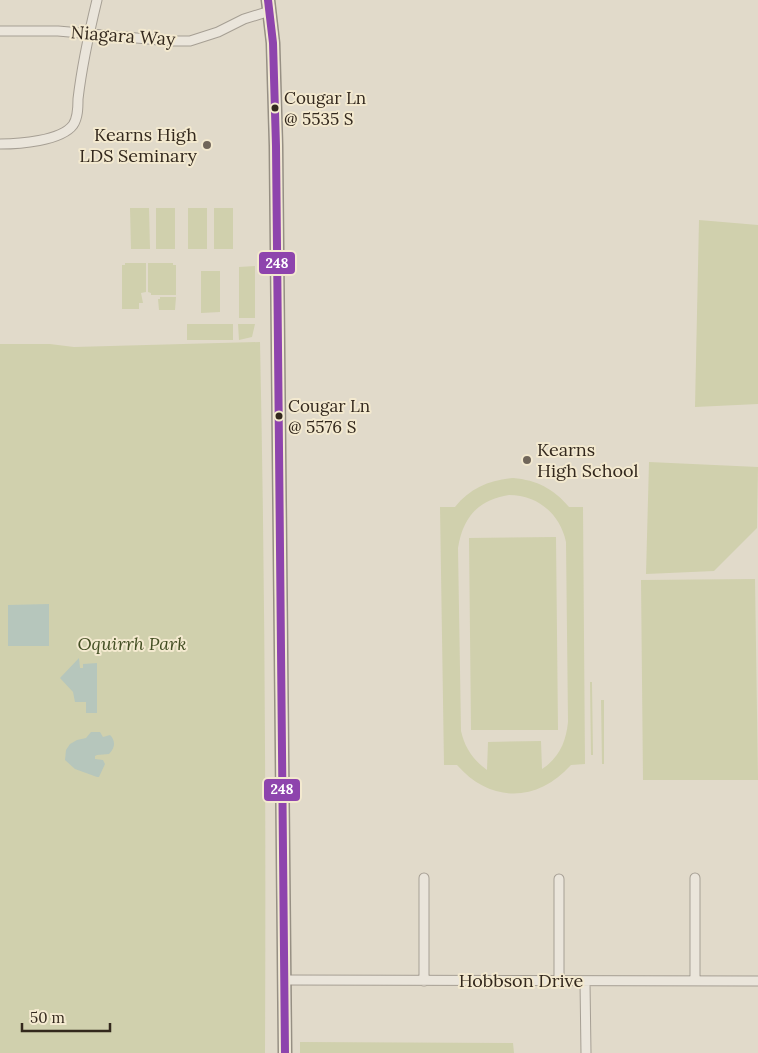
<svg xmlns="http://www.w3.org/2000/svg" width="758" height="1053" font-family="Lora,serif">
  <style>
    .green { fill: #d0d0ad; fill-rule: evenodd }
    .water { fill: #b6c6bc }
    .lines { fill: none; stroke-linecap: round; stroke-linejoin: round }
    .minor-casing { stroke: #a69f94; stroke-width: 11 }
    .secondary-casing { stroke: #968f83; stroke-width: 15 }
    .minor { stroke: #eae5db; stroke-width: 9 }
    .secondary { stroke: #eae5db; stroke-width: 12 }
    .bus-1-casing { stroke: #f3e9cf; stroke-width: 11 }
    .bus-1 { stroke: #8e44ad; stroke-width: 8 }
    .bus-dot { fill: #33281d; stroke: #f3e9cf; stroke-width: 2 }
    .poi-dot { fill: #70665a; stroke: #f3e9cf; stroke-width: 2 }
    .labels { text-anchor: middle; stroke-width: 4; stroke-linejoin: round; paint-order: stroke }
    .bus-label { font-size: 17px; fill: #33281d; stroke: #f3e9cf; text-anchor: start }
    .street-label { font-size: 18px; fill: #33281d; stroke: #f3e9cf }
    .poi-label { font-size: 18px; fill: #33281d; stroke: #f3e9cf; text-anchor: end }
    .park-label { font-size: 18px; font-style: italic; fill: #444f24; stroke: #f3e9cf }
    .line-badge { stroke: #f3e9cf; stroke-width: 2 }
    .badge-label { font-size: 14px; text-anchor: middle; font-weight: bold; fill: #fff }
  </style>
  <rect width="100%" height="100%" fill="#e1daca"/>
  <path class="green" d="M 130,208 L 149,208 L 150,249 L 131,249 Z
    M 156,208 L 175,208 L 175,249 L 156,249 Z
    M 188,208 L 207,208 L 207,249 L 188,249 Z
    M 214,208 L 233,208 L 233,249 L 214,249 Z
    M 699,220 L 758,225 L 758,404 L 695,407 Z
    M 125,263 L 146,263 L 146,292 L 141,293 L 143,303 L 139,303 L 139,309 L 122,309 L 122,265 L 125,265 Z
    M 148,263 L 173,263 L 173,265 L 176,265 L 176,295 L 151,295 L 151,293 L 148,292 Z
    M 255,266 L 255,318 L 239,318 L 239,267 Z
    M 201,271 L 220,271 L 220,312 L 201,313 Z
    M 160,297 L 176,297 L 175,310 L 159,310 L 158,299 L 160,299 Z
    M 187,324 L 233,324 L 233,340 L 187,340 Z
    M 238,324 L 255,324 L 252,337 L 239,340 Z
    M 260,342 C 265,579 266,816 265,1053 L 0,1053 L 0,344 L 50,344 L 74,347 Z
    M 649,462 L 758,467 L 757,528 L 714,571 L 646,574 Z
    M 513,478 C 537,480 554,489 569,507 L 583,507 L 585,764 L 571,765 C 538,802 491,804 457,765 L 444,765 L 440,507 L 455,507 C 470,488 490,480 513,478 ZM 509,495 C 538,495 560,514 566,542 L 568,722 C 566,742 559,758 542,769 L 541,741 L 488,742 L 487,770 C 473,760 465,748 461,731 L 458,548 C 463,517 478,500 509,495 Z
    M 556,537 L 558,730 L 471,730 L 469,538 Z
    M 755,579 L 758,780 L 643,780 L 641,580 Z
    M 590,682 L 592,682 L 592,684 L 593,755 L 591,755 Z
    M 601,700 L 604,700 L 604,764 L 602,764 Z
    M 300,1042 L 513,1043 L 514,1053 L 300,1053 Z"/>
  <path class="water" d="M 49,604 L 49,646 L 8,646 L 8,605 Z
    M 79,658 L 80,668 L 83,668 L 83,664 L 97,663 L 97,713 L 86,713 L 86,702 L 75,702 L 73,692 L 60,678 Z
    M 91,732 L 100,732 L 103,737 L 110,735 C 116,741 115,748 109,754 L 97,755 L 95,756 L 95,759 L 103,760 L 105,764 L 99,777 L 97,777 L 75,769 L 65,760 L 66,750 L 70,744 L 77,740 L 86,738 Z"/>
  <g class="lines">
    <g class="minor-casing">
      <path id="minor" d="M 0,31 L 58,31 L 170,41 L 190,41 L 218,32 L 244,19 L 270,11
        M 0,144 C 19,144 61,141 73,125 C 78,118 78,107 78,99 C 82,65 89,33 97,0
        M 424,878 L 424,981
        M 559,879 L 559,981
        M 284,980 L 758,981
        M 695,981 L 695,878
        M 585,982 L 586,1053"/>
    </g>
    <g class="secondary-casing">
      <path id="secondary" d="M 268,0 L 273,43 L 276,146 L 285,1053"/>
    </g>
    <use href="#minor" class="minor"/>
    <use href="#secondary" class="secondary"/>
    <g class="bus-1-casing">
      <path id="bus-1" d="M 268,0 L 273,43 L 276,146 L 285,1053"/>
    </g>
    <use href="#bus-1" class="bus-1"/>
  </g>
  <g class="bus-dot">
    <circle cx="275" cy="108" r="4.5"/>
    <circle cx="279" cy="416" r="4.5"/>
  </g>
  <g class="poi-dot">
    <circle cx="207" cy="145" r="5"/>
    <circle cx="527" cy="460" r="5"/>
  </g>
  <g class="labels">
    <g class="bus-label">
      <text x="284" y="104">Cougar Ln<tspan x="284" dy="21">@ 5535 S</tspan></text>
      <text x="288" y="412">Cougar Ln<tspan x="288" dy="21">@ 5576 S</tspan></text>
    </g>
    <g class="street-label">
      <text transform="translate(123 36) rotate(4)" y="6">Niagara Way</text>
      <text x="521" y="987">Hobbson Drive</text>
    </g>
    <g class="poi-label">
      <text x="197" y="141">Kearns High<tspan x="197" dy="21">LDS Seminary</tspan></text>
      <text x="537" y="456" text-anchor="start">Kearns<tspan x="537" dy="21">High School</tspan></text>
    </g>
    <g class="park-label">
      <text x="132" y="650">Oquirrh Park</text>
    </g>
  </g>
  <g class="line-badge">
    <rect x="258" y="251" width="38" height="24" rx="5" fill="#8e44ad"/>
    <rect x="263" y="778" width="38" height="24" rx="5" fill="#8e44ad"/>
  </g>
  <g class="badge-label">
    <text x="277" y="268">248</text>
    <text x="282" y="794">248</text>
  </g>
  <path d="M22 1023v8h88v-8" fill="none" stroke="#33281d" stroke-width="2.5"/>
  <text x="30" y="1023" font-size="15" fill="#33281d" stroke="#f3e9cf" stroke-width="4" paint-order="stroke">50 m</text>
</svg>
